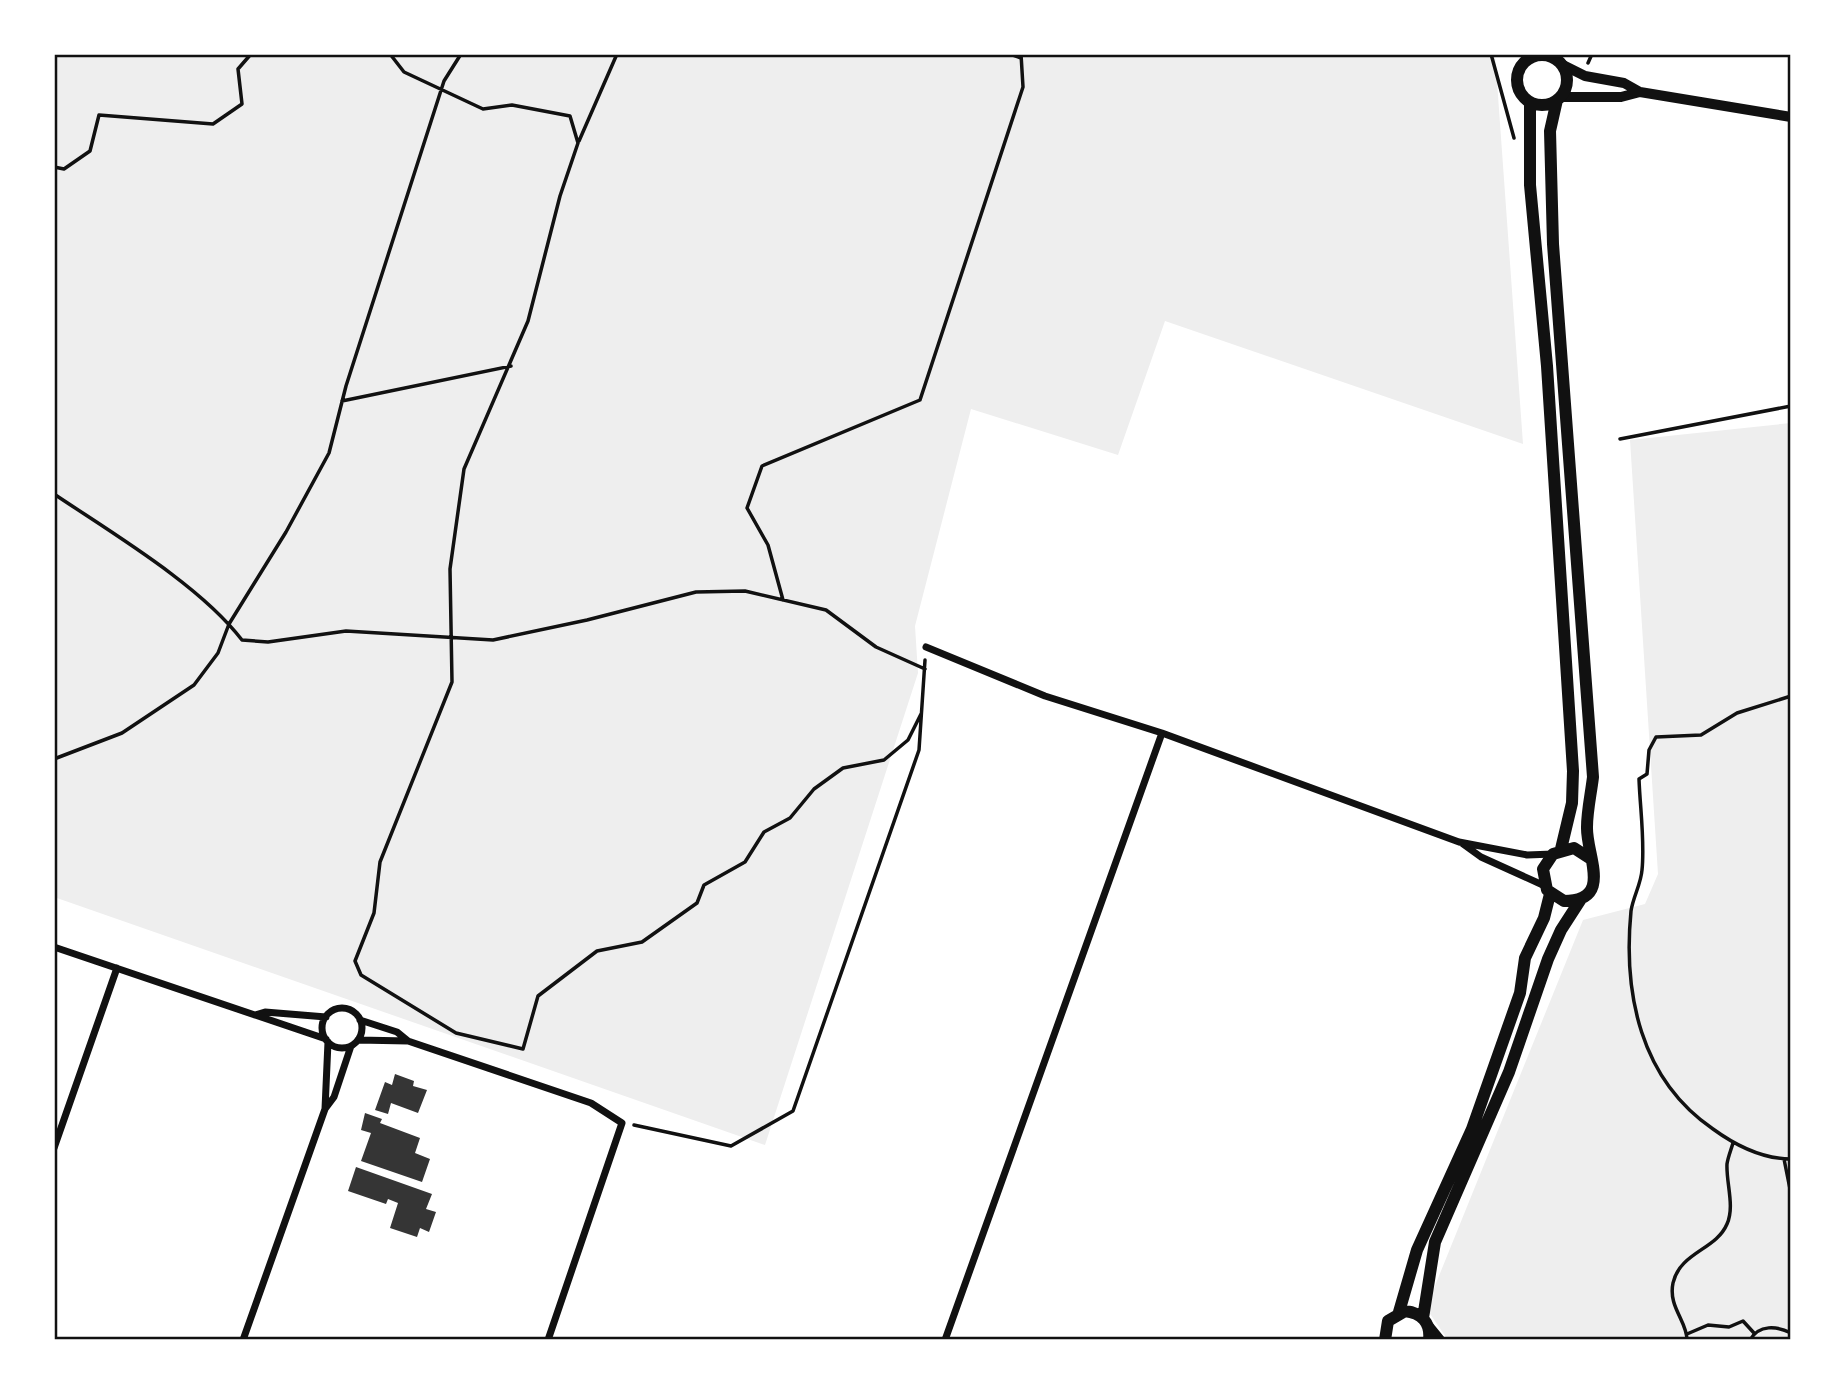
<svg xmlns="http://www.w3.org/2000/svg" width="1845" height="1394" font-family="'Noto Sans',sans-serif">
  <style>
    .green { fill: #eee }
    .building { fill: #353535 }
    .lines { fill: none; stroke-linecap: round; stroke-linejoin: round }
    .path { stroke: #111; stroke-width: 3.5 }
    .minor { stroke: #111; stroke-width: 7 }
    .tertiary { stroke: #111; stroke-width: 10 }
    .secondary { stroke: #111; stroke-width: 12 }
    .neatline { fill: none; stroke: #111; stroke-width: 2.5 }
  </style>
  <rect width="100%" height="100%" fill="#fff"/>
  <path class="green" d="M 54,54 L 1495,54 L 1523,444 L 1165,321 L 1118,455 L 971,409 L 915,626 L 918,673 L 765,1145 L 54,897 Z
    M 1791,423 L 1791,1340 L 1448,1340 L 1426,1308 L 1583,920 L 1645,904 L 1658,874 L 1630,440 Z"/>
  <path class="building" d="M 395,1074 L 414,1081 L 413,1086 L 427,1090 L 418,1113 L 391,1103 L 388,1114 L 375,1110 L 385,1082 L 392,1085 Z
    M 365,1113 L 382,1119 L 380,1123 L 420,1138 L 415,1153 L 430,1159 L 422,1182 L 361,1161 L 371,1133 L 361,1130 Z
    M 356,1167 L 432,1194 L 426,1209 L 436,1212 L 429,1232 L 420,1228 L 417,1237 L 390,1228 L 398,1203 L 388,1199 L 386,1204 L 348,1191 Z"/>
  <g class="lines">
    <path class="path" d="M 390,54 L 404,72 L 483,109 L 512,105 L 570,116 L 578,143 L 560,196 L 528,321 L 464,469 L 450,569 L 452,682 L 380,862 L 374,913 L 355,961 L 361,975 L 456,1033 L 523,1049 L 538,996 L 597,951 L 642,942 L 697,903 L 704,885 L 745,862 L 764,832 L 790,818 L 814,789 L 843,768 L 884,760 L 908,740 L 921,714
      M 1010,54 L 1021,58
      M 1491,54 L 1514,138
      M 1588,63 L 1592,54
      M 579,141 L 617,54
      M 54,167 L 64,169 L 90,151 L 99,115 L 213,124 L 242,104 L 238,69 L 251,54
      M 342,401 L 511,366
      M 1620,439 L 1791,406
      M 54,494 C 112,533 200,585 242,640 L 268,642 L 346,631 L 493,640 L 587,620 L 696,592 L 745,591 L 826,610 L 876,647 L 925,669
      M 783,600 L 768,545 L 747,508 L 762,466 L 920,400 L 1023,87 L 1021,54
      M 1791,696 L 1737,713 L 1701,735 L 1656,737 L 1649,750 L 1647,774 L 1639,779 C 1640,808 1645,841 1642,870 C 1641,884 1633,897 1631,911 C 1623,993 1640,1079 1713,1129 C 1735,1145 1762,1159 1791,1159
      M 54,759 L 122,733 L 194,685 L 218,653 L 229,624 L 286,532 L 329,453 L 346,386 L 444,81 L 461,54
      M 634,1125 L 731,1146 L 793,1111 L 919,750 L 925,660
      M 1784,1159 L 1791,1194
      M 1687,1334 L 1708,1325 L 1729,1327 L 1743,1321 L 1754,1333
      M 1687,1340 C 1687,1321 1668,1307 1673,1283 C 1680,1252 1716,1250 1727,1224 C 1735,1206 1726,1183 1727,1164 C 1728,1157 1731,1150 1733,1143
      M 1750,1340 C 1759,1324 1777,1326 1791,1333"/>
    <path class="minor" d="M 926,647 L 1045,696 L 1162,733 L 1459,842 L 1527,855 L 1553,854
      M 1463,844 L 1481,857 L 1545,886
      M 54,947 L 326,1039
      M322 1028a20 20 0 1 1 40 0a20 20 0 1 1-40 0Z
      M 255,1015 L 265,1012 L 326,1017
      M 360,1020 L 397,1032 L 408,1041 L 591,1103 L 622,1123 L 548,1340
      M 358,1040 L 408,1041
      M 325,1109 L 334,1097 L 351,1046
      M 54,1148 L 117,968
      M 243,1340 L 325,1109 L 328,1042
      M 945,1340 L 1162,733"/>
    <path class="tertiary" d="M 1561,64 L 1585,76 L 1624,83 L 1640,92
      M 1561,97 L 1621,97 L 1640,92 L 1791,117
      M 1427,1324 L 1440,1340"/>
    <path class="secondary" d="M1517 80a25 25 0 1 1 50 0a25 25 0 1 1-50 0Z
      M 1557,100 L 1550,131 L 1553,244 L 1593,777 C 1591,794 1587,811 1587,827 C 1586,855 1614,901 1564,901 L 1547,890 L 1543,869 L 1553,854 L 1574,848 L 1591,859
      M 1530,102 L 1530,185 L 1547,366 L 1573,771 L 1572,803 L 1561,849
      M 1399,1312 L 1417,1250 L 1472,1129 L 1520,993 L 1525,958 L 1544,918 L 1550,894
      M 1423,1318 L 1435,1242 L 1509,1072 L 1548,959 L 1561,930 L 1581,899
      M 1385,1340 L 1388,1321 L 1405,1311 C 1422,1313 1431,1323 1429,1340"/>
  </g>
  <rect width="1845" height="1394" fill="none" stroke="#ffffff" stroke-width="112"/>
  <rect x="56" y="56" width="1733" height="1282" class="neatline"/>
</svg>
